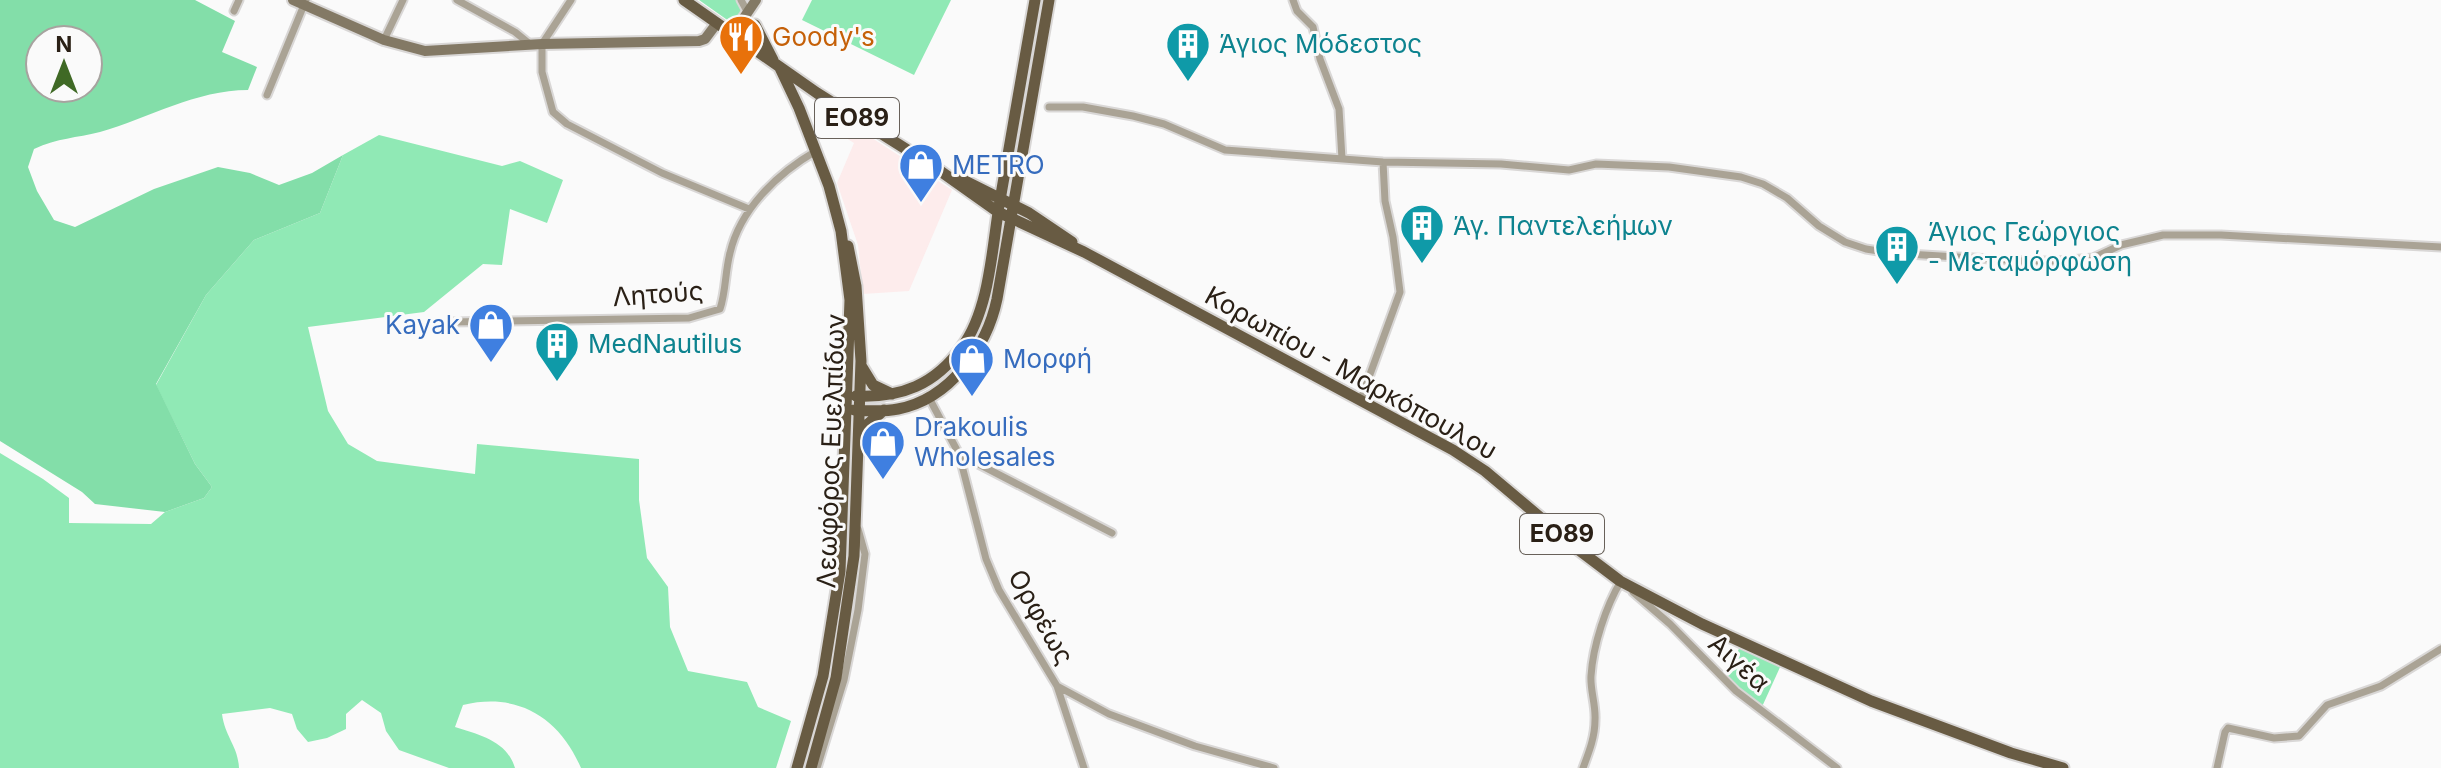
<svg xmlns="http://www.w3.org/2000/svg" width="2441" height="768" font-family="Inter,sans-serif">
  <style>
    .commercial { fill: #fdecec }
    .green { fill: #90e9b5 }
    .forest { fill: #83dea9; fill-rule: evenodd }
    .lines { fill: none; stroke-linecap: round; stroke-linejoin: round }
    .street-casing { stroke: #d9d7d6; stroke-width: 11 }
    .secondary-casing { stroke: #d9d7d6; stroke-width: 14 }
    .primary-casing { stroke: #d9d7d6; stroke-width: 15 }
    .street { stroke: #aaa395; stroke-width: 7 }
    .secondary { stroke: #837965; stroke-width: 10 }
    .primary { stroke: #685b43; stroke-width: 11 }
    .labels { text-anchor: middle; stroke-width: 6; stroke-linejoin: round; paint-order: stroke }
    .shield { fill: #fafafa; stroke: #68615a; stroke-width: 2 }
    .shield-label { font-size: 24px; font-weight: bold; fill: #2a2016 }
    .food-label { font-size: 26px; fill: #c56008; stroke: #fafafa; text-anchor: start }
    .culture-label { font-size: 26px; fill: #0d838f; stroke: #fafafa; text-anchor: start }
    .shop-label { font-size: 26px; fill: #366cbe; stroke: #fafafa; text-anchor: start }
    .street-label { font-size: 26px; fill: #2a2016; stroke: #fafafa }
  </style>
  <rect width="100%" height="100%" fill="#fafafa"/>
  <path class="commercial" d="M 852,125 L 952,190 L 909,291 L 863,294 L 858,245 L 837,183 L 854,143 L 846,138 Z"/>
  <path class="green" d="M 699,0 L 736,0 L 744,13 L 737,23 L 733,24 Z
    M 812,0 L 951,0 L 914,75 L 802,20 Z
    M 379,135 L 502,166 L 520,161 L 563,180 L 547,223 L 510,209 L 502,265 L 483,264 L 424,312 L 308,327 L 328,411 L 348,444 L 377,461 L 475,474 L 477,444 L 639,459 L 639,500 L 647,558 L 668,587 L 670,627 L 688,671 L 747,682 L 758,707 L 791,721 L 776,768 L 581,768 C 559,717 518,692 463,705 L 455,727 C 480,735 507,741 515,768 L 449,768 L 399,750 L 386,731 L 381,713 L 362,700 L 346,714 L 346,729 L 327,738 L 308,742 L 297,729 L 292,714 L 270,708 L 222,714 C 225,737 238,746 239,768 L 0,768 L 0,453 L 43,479 L 69,498 L 69,523 L 151,524 L 165,512 L 204,498 L 212,487 L 195,464 L 156,385 L 206,295 L 254,240 L 320,213 L 343,155 Z
    M 1740,646 L 1781,665 L 1761,709 L 1727,678 Z"/>
  <path class="forest" d="M 0,0 L 195,0 L 235,21 L 222,52 L 257,67 L 248,90 C 196,90 149,118 100,132 C 76,138 58,138 34,149 L 28,167 L 37,191 L 54,220 L 75,227 L 154,189 L 218,167 L 250,173 L 279,185 L 312,173 L 343,155 L 320,213 L 254,240 L 206,295 L 156,384 L 195,464 L 212,487 L 204,498 L 165,512 L 95,504 L 82,492 L 0,441 ZM 40,40 L 88,40 L 88,88 L 40,88 Z"/>
  <g class="lines">
    <g class="street-casing">
      <path id="street" d="M 457,0 L 515,32 L 531,45
        M 571,0 L 542,44 L 542,72 L 553,112 L 567,124 L 662,173 L 749,209
        M 741,0 L 748,13
        M 1293,0 L 1297,11 L 1313,27 L 1320,59 L 1339,109 L 1342,159
        M 234,11 L 239,0
        M 384,40 L 403,0
        M 267,95 L 306,0
        M 1049,107 L 1083,107 L 1133,116 L 1164,124 L 1225,150 L 1383,162 L 1501,164 L 1569,170 L 1596,164 L 1669,167 L 1741,177 L 1763,184 L 1787,198 L 1819,226 L 1845,242 L 1866,249 L 1891,253 L 2023,261 L 2058,261 L 2093,258 L 2121,245 L 2163,235 L 2221,235 L 2441,247
        M 452,322 L 689,318 L 720,309 C 726,291 725,272 730,253 C 740,209 778,173 816,151
        M 928,396 L 959,454 L 986,559 L 999,590 L 1057,686 L 1109,714 L 1195,746 L 1274,768
        M 1361,399 L 1400,292 L 1393,237 L 1385,201 L 1383,162
        M 959,454 L 1112,533
        M 1633,592 L 1670,624 L 1736,691 L 1837,768
        M 1057,686 L 1084,768
        M 817,768 L 844,680 L 858,610 L 865,554 L 858,529
        M 1583,768 C 1589,752 1595,737 1595,720 C 1596,705 1590,690 1591,676 C 1593,645 1606,606 1621,581
        M 2217,768 L 2225,732 L 2228,728 L 2274,738 L 2299,736 L 2327,705 L 2381,686 L 2441,649"/>
    </g>
    <g class="secondary-casing">
      <path id="secondary" d="M 293,0 L 384,40 L 425,51 L 542,44 L 699,41 L 705,39 L 717,23
        M 733,34 L 756,0"/>
    </g>
    <g class="primary-casing">
      <path id="primary" d="M 684,0 L 817,93 L 936,168 L 998,212 L 1084,252 L 1453,450 L 1485,471 L 1579,550 L 1620,581 L 1702,624 L 1871,701 L 2011,753 L 2063,768
        M 755,25 L 773,60
        M 780,68 L 799,108 L 829,186 L 841,231 L 850,300 L 840,571 L 823,676 L 797,768
        M 955,176 L 1029,213 L 1072,242
        M 862,367 L 873,385 L 892,394
        M 856,396 C 901,398 935,385 962,347 C 989,311 992,250 999,206 C 1011,137 1023,69 1035,0
        M 854,410 C 868,411 884,412 898,409 C 950,399 987,347 997,299 L 1049,0
        M 859,432 L 884,410
        M 811,768 L 836,678 L 854,556 L 861,361 L 856,286 L 848,246"/>
    </g>
    <use href="#street" class="street"/>
    <use href="#secondary" class="secondary"/>
    <use href="#primary" class="primary"/>
  </g>
  <defs>
    <g id="restaurant-pin" transform="scale(2.3)"><path d="M0 17L-7.5 6A9.5 9.5 0 1 1 7.5 6Z" fill="#e8710a" stroke="#fafafa"/><path d="M-5-6h1v4h1v-4h1v4h1v-4h1v5L-1.5 .5V6h-2V.5L-5-1ZM5-6V6H3V1.5H1.5Q1.5-4 5-6Z" fill="#fff"/></g>
    <g id="building-pin" transform="scale(2.3)"><path d="M0 17L-7.5 6A9.5 9.5 0 1 1 7.5 6Z" fill="#0f9aa8" stroke="#fafafa"/><path d="M-4-6H4V6H1V3H-1V6H-4ZM-2.5-4.3h1.7v1.8h-1.7ZM.8-4.3h1.7v1.8H.8ZM-2.5-1h1.7V.8h-1.7ZM.8-1h1.7V.8H.8Z" fill="#fff"/></g>
    <g id="shop-pin" transform="scale(2.3)"><path d="M0 17L-7.5 6A9.5 9.5 0 1 1 7.5 6Z" fill="#3f7fe0" stroke="#fafafa"/><path d="M-5-2.5h2.3a2.7 3.5 0 0 1 5.4 0H5L5.5 6h-11ZM-1.5-2.5h3a1.5 2.3 0 0 0-3 0Z" fill="#fff"/></g>
  </defs>
  <g fill-rule="evenodd">
    <use href="#restaurant-pin" x="741" y="37"/>
    <use href="#building-pin" x="1188" y="44"/>
    <use href="#shop-pin" x="921" y="165"/>
    <use href="#building-pin" x="1422" y="226"/>
    <use href="#building-pin" x="1897" y="247"/>
    <use href="#shop-pin" x="491" y="325"/>
    <use href="#building-pin" x="557" y="344"/>
    <use href="#shop-pin" x="972" y="359"/>
    <use href="#shop-pin" x="883" y="442"/>
  </g>
  <g class="labels">
    <g class="shield">
      <rect x="815" y="98" width="84" height="40" rx="6"/>
      <rect x="1520" y="514" width="84" height="40" rx="6"/>
    </g>
    <g class="shield-label">
      <text x="857" y="126">ΕΟ89</text>
      <text x="1562" y="542">ΕΟ89</text>
    </g>
    <g class="food-label">
      <text x="772" y="46">Goody's</text>
    </g>
    <g class="culture-label">
      <text x="1219" y="53">Άγιος Μόδεστος</text>
      <text x="1453" y="235">Άγ. Παντελεήμων</text>
      <text x="1928" y="241">Άγιος Γεώργιος<tspan x="1928" dy="30">- Μεταμόρφωση</tspan></text>
      <text x="588" y="353">MedNautilus</text>
    </g>
    <g class="shop-label">
      <text x="952" y="174">METRO</text>
      <text x="460" y="334" text-anchor="end">Kayak</text>
      <text x="1003" y="368">Μορφή</text>
      <text x="914" y="436">Drakoulis<tspan x="914" dy="30">Wholesales</tspan></text>
    </g>
    <g class="street-label">
      <text transform="translate(658 294) rotate(-4)" y="9">Λητούς</text>
      <text transform="translate(1351 373) rotate(29)" y="9">Κορωπίου - Μαρκόπουλου</text>
      <text transform="translate(831 451) rotate(-88)" y="9">Λεωφόρος Ευελπίδων</text>
      <text transform="translate(1041 617) rotate(60)" y="9">Ορφέως</text>
      <text transform="translate(1739 663) rotate(42)" y="9">Αιγέα</text>
    </g>
  </g>
  <g transform="translate(64 64)"><circle r="38" fill="#fafafa" stroke="#a7a39f" stroke-width="2"/>
  <path d="M0-6L14 30L0 20L-14 30Z" fill="#3f6925"/>
  <text y="-12" font-size="22" font-weight="bold" text-anchor="middle" fill="#2a2016">N</text>
  </g>
</svg>
